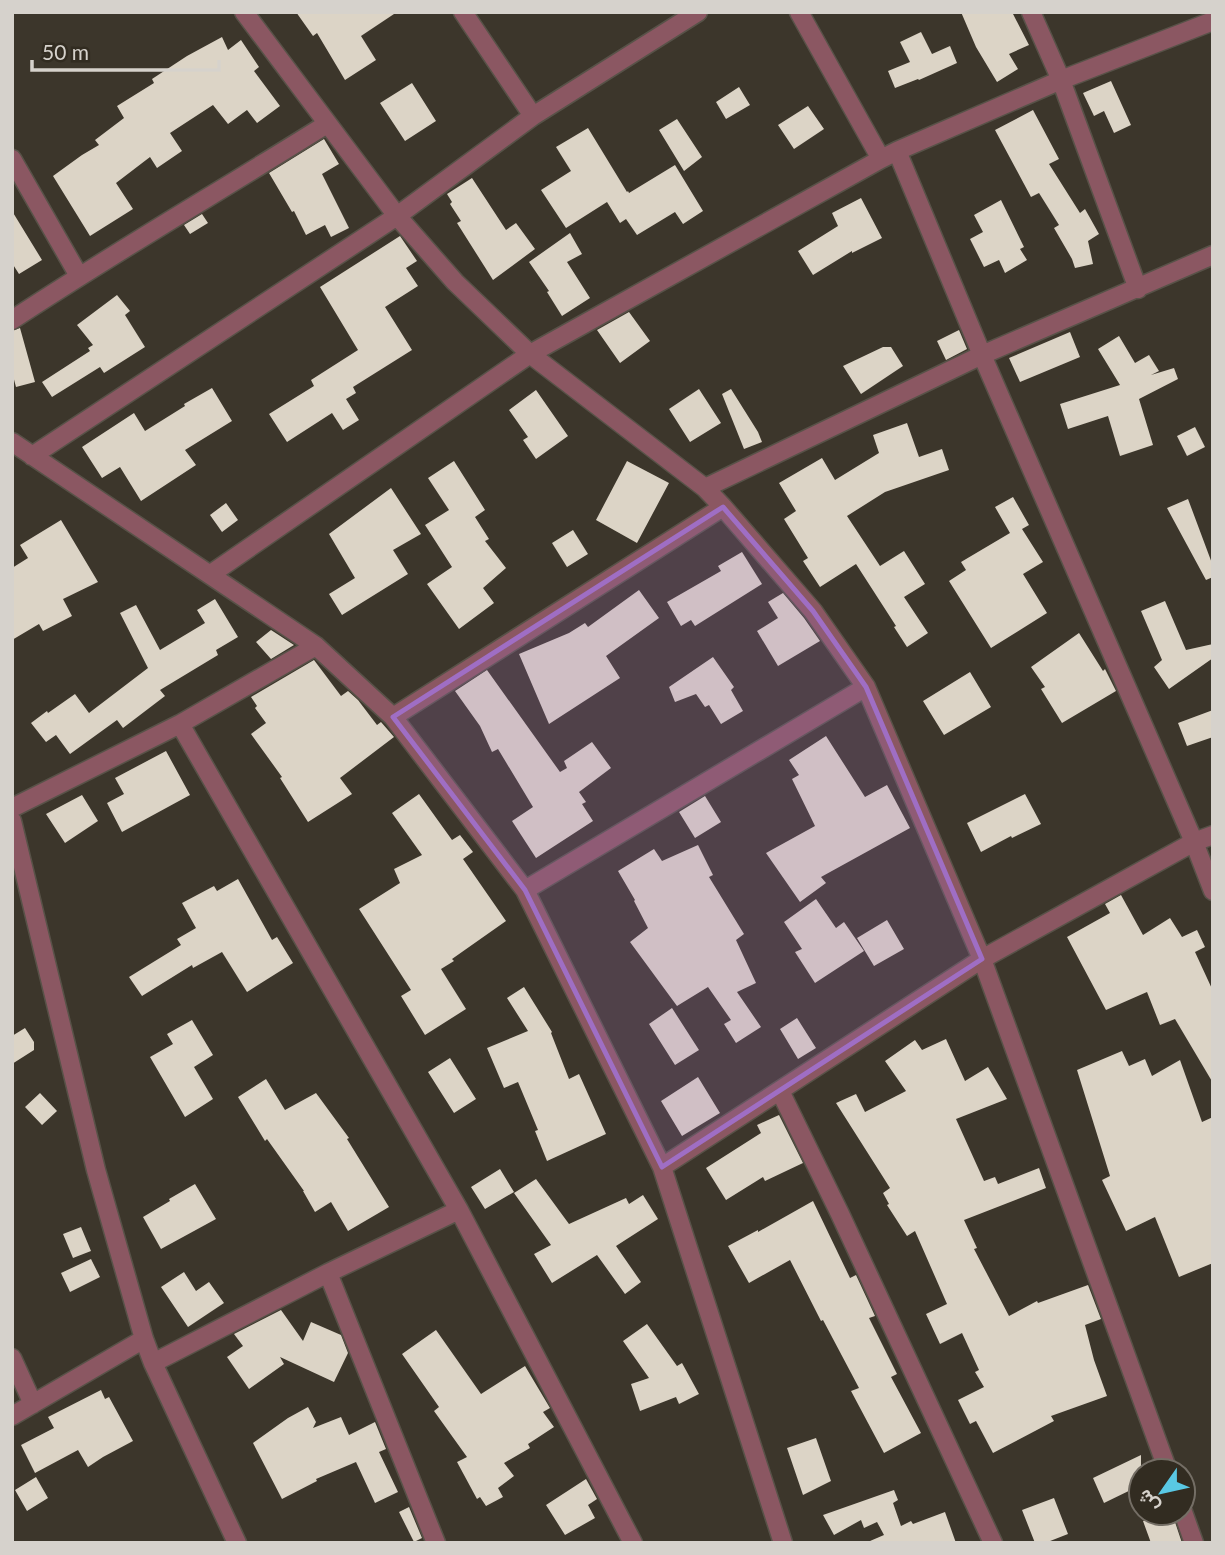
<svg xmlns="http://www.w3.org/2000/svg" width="1225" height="1555" font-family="Lato,Vazirmatn,sans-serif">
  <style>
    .building { fill: #dcd4c6 }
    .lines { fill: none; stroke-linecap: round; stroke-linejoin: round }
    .street-casing { stroke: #585248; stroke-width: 21 }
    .street { stroke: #8b5762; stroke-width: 18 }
    .marked { fill: #9f6ec4; fill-opacity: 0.2; stroke: #9f6ec4; stroke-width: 5; stroke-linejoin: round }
  </style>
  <rect width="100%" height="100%" fill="#3c362b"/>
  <path class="building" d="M 296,12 L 397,12 L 361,36 L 376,60 L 345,80 L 317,33 L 313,36 Z
    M 961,12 L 1012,12 L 1029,45 L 1009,54 L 1018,69 L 997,82 L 976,47 Z
    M 921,32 L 932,54 L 950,46 L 957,63 L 919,80 L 918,79 L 895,88 L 888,71 L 910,62 L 900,42 Z
    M 222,37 L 228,50 L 241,40 L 259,67 L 254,71 L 280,106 L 257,123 L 247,110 L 228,124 L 213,105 L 170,133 L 182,151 L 157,168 L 150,157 L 116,183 L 133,209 L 90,236 L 53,176 L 82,155 L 99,145 L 95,140 L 124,118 L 117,106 L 154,83 L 152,79 L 187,56 Z
    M 1111,81 L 1131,125 L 1114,133 L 1104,111 L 1094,116 L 1083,93 Z
    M 412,83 L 436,121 L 405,141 L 380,103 Z
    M 739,87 L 750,105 L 726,119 L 716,102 Z
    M 808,106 L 824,129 L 794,149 L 778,125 Z
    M 1033,110 L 1059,159 L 1049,164 L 1080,213 L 1085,209 L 1099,234 L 1088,241 L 1093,264 L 1075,268 L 1072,259 L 1054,228 L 1059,225 L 1039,193 L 1031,197 L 995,130 Z
    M 677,119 L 702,157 L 684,171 L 659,130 Z
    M 588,128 L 627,192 L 628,191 L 629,193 L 675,165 L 703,211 L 683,224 L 675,212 L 637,235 L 626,219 L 620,223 L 607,202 L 566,228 L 541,190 L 571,171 L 556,147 Z
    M 324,139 L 339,164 L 322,174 L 349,228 L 331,237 L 325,225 L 306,235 L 294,211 L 292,212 L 269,173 Z
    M 472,178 L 506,230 L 516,223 L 535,249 L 493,280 L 457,223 L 461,221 L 450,204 L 452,202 L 447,194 Z
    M 861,198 L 882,238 L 852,253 L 852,251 L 813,275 L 798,251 L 838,226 L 832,213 Z
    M 1001,200 L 1024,247 L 1020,249 L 1027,260 L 1005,273 L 999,260 L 984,267 L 970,239 L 983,232 L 974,215 Z
    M 12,211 L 42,260 L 19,274 L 12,263 Z
    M 202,214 L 208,223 L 190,234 L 184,225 Z
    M 570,233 L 582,254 L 567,262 L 590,298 L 562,316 L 547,292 L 549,291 L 529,262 Z
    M 400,236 L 417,261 L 406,268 L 418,286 L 385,307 L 412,350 L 353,387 L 356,393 L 346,399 L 359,420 L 343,430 L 332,413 L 287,442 L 269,414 L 314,386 L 311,380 L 358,350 L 320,287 Z
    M 117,295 L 130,311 L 125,315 L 145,347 L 104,373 L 100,367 L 52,397 L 42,382 L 90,351 L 88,348 L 93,345 L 77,325 Z
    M 629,312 L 650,341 L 620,363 L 597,330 Z
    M 20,328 L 35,382 L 16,387 L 12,372 L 12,331 Z
    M 959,330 L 967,349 L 946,360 L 937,341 Z
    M 1070,332 L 1080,357 L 1020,382 L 1009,358 Z
    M 1119,336 L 1135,363 L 1149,355 L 1159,371 L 1151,375 L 1174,368 L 1178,379 L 1139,399 L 1153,445 L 1120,456 L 1108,416 L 1068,429 L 1060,404 L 1120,385 L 1098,349 Z
    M 883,347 L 891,347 L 903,366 L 861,394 L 843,366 Z
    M 212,388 L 232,421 L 185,450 L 196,465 L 141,501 L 120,467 L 102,478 L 82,447 L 134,413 L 145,431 L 185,406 L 184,404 Z
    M 699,389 L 721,423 L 690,442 L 669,409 Z
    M 731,389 L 758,432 L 762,442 L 744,449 L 722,394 Z
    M 536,390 L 568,436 L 536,459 L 523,440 L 528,437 L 509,410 Z
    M 907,423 L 919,457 L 942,449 L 949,470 L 885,492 L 847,516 L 880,566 L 904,551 L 925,584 L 904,597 L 928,633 L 907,647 L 894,627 L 896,626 L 856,564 L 820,587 L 803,561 L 808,558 L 784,519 L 796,511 L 779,483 L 822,458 L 835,480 L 879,453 L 873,435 Z
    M 1195,427 L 1205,447 L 1187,456 L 1177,436 Z
    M 454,461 L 485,510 L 475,517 L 489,539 L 485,541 L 506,568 L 483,588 L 494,603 L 459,629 L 427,584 L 452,567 L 425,525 L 449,510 L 428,478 Z
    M 627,461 L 669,483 L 637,543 L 596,520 Z
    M 391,488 L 421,534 L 393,550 L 408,574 L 342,615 L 329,594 L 355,578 L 329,534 Z
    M 1013,497 L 1029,525 L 1022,529 L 1043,562 L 1023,574 L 1047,613 L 991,648 L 949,581 L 966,570 L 961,562 L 1010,533 L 995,507 Z
    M 1188,499 L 1213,566 L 1213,577 L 1206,580 L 1167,508 Z
    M 226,503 L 238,520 L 222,532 L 210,515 Z
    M 61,520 L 98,582 L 63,599 L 72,616 L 43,631 L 39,624 L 12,640 L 12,568 L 28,558 L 20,545 Z
    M 573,530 L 588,554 L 567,567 L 552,543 Z
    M 742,552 L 762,584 L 695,626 L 691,620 L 681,626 L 667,602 L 721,571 L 718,566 Z
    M 639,590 L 659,618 L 606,656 L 620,678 L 549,724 L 519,654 L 569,633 L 585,623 L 588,627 Z
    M 783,593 L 804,618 L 820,641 L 778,666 L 757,631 L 778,618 L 768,602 Z
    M 215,599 L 238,637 L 216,650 L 218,655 L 160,690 L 165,696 L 123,728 L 117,720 L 70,754 L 56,735 L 46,742 L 31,723 L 47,711 L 48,713 L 75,694 L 89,713 L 148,668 L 120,613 L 136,605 L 160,650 L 205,623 L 197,610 Z
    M 1165,601 L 1186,650 L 1213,644 L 1213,658 L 1169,689 L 1154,667 L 1162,660 L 1141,611 Z
    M 271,630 L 294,645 L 271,659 L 256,642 Z
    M 1079,633 L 1103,671 L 1105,669 L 1116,691 L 1062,723 L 1041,689 L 1045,687 L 1031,667 Z
    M 713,657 L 734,687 L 731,690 L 743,711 L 721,724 L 709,705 L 705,707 L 696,694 L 675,702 L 669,687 Z
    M 314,660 L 341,696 L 348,691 L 358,700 L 377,725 L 381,722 L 394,737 L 340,778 L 352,794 L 308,822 L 280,778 L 282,777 L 251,734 L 266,723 L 255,708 L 257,706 L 251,697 Z
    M 487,670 L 560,772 L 567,768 L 564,761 L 592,742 L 611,768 L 579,792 L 586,802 L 582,804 L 593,821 L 536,858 L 512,821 L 533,807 L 498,749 L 492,752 L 480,726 L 455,691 Z
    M 970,672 L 991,707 L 944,735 L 923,701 Z
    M 1213,710 L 1213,737 L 1187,746 L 1178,723 Z
    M 826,736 L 865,797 L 887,785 L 910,828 L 821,877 L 826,883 L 800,902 L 766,853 L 815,826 L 792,779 L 799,775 L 789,760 Z
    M 166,751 L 190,795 L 122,832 L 107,803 L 124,794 L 115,778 Z
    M 419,794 L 452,840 L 460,835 L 473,852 L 463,859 L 506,921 L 452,959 L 454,961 L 441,969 L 466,1009 L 425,1035 L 401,996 L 411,990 L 359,909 L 400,883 L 394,869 L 422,855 L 392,813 Z
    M 1025,794 L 1041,824 L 1012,838 L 1011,836 L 981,852 L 967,823 Z
    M 82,795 L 98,821 L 65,843 L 46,814 Z
    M 705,796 L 721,822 L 695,838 L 679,812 Z
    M 698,845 L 713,875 L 709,877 L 744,934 L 736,940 L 756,983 L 737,992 L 761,1027 L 736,1043 L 724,1024 L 731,1020 L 708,987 L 677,1006 L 630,942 L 648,928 L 634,901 L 635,900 L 618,871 L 654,849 L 662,861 Z
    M 238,879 L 272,940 L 277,937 L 293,963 L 247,992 L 222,952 L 193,968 L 192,965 L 142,996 L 129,977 L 181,945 L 177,939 L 196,928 L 182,903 L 214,886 L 217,891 Z
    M 1121,895 L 1143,935 L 1170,918 L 1182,937 L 1197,930 L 1205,947 L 1195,952 L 1213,991 L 1213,1083 L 1175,1019 L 1160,1025 L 1147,992 L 1106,1010 L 1067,937 L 1110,913 L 1105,904 Z
    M 816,899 L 836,928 L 844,922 L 864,951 L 815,983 L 795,952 L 802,949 L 784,922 Z
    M 887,920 L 904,949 L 874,966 L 857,938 Z
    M 524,987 L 552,1032 L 551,1033 L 569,1079 L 579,1074 L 606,1134 L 547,1161 L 535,1131 L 538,1130 L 518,1082 L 504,1088 L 487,1048 L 528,1031 L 507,998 Z
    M 672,1008 L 699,1050 L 675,1065 L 649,1024 Z
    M 797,1018 L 816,1048 L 798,1059 L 780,1029 Z
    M 192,1020 L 213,1055 L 194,1067 L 213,1099 L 185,1117 L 150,1057 L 173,1044 L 167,1034 Z
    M 25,1028 L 34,1042 L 34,1050 L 12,1064 L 12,1036 Z
    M 946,1039 L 965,1081 L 988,1067 L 1007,1099 L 956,1119 L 984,1181 L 995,1177 L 998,1184 L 1039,1168 L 1046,1188 L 964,1220 L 977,1248 L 974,1249 L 1009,1316 L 1037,1301 L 1038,1303 L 1088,1285 L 1101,1319 L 1085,1325 L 1094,1360 L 1107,1396 L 1051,1416 L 1054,1421 L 993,1453 L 976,1421 L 970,1424 L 958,1400 L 984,1387 L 975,1372 L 979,1370 L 962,1333 L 940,1344 L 926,1314 L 947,1304 L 915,1231 L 907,1236 L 887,1205 L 889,1204 L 883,1193 L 890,1188 L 836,1103 L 856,1094 L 865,1112 L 906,1091 L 885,1061 L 915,1040 L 922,1050 Z
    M 1122,1051 L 1129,1066 L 1145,1059 L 1152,1076 L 1180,1060 L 1202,1122 L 1213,1117 L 1213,1263 L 1179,1277 L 1155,1217 L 1126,1231 L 1102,1180 L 1110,1176 L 1077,1070 Z
    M 450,1058 L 476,1099 L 454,1113 L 428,1072 Z
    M 698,1077 L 720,1113 L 682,1136 L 661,1101 Z
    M 266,1079 L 285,1110 L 316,1093 L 349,1138 L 347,1139 L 389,1207 L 348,1231 L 331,1202 L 315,1212 L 303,1191 L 304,1191 L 267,1139 L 265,1141 L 238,1097 Z
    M 40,1093 L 57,1111 L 42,1125 L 25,1107 Z
    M 779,1115 L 803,1163 L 765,1181 L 763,1177 L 726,1200 L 706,1168 L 761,1133 L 757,1125 Z
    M 500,1169 L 514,1192 L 485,1209 L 471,1187 Z
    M 536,1179 L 569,1224 L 626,1198 L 629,1204 L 643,1195 L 658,1219 L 616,1246 L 641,1282 L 625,1294 L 597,1255 L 552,1283 L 534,1254 L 551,1245 L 514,1193 Z
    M 195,1184 L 216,1219 L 161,1249 L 143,1217 L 170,1201 L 169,1199 Z
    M 813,1201 L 850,1278 L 856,1275 L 875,1316 L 869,1318 L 897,1374 L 891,1377 L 921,1433 L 884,1453 L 851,1391 L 859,1388 L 823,1320 L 821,1321 L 790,1260 L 749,1283 L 728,1246 L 758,1230 L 758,1232 Z
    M 81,1227 L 91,1251 L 73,1258 L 63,1234 Z
    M 91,1259 L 100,1277 L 70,1292 L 61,1273 Z
    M 184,1272 L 196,1291 L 209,1282 L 224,1303 L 188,1327 L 161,1287 Z
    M 281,1310 L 303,1341 L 311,1322 L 341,1335 L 348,1353 L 334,1382 L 280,1357 L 284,1364 L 249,1389 L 227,1357 L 243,1346 L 234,1334 Z
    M 647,1324 L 677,1366 L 682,1363 L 699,1394 L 679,1404 L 676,1397 L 640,1411 L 631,1384 L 649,1378 L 623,1341 Z
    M 436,1330 L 481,1394 L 525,1366 L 550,1408 L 543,1412 L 554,1427 L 528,1444 L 530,1448 L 504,1463 L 514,1476 L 498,1488 L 503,1497 L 486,1506 L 480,1497 L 477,1499 L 457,1462 L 467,1457 L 434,1411 L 439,1407 L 402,1354 Z
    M 101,1390 L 105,1399 L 109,1397 L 133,1441 L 103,1457 L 88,1467 L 78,1450 L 35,1473 L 21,1445 L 54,1428 L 48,1417 Z
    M 308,1407 L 316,1422 L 313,1428 L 341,1417 L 349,1435 L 375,1422 L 386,1449 L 379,1452 L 398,1492 L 375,1503 L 356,1462 L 316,1479 L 317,1481 L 282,1499 L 253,1443 L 288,1418 Z
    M 816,1438 L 831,1481 L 803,1495 L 787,1448 Z
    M 1141,1455 L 1141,1485 L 1104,1503 L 1093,1478 Z
    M 36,1477 L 48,1498 L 27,1511 L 15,1490 Z
    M 586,1479 L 597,1499 L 588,1505 L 595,1518 L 565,1535 L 546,1505 Z
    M 894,1490 L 898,1500 L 893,1503 L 901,1526 L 911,1521 L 913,1524 L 945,1512 L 956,1543 L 870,1543 L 870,1541 L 884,1535 L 877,1522 L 864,1528 L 861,1520 L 834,1535 L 823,1515 Z
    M 1054,1498 L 1068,1534 L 1045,1543 L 1035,1543 L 1022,1510 Z
    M 409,1507 L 422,1538 L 414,1542 L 399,1512 Z
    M 1167,1513 L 1172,1513 L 1182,1543 L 1151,1543 L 1143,1521 Z"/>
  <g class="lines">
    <g class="street-casing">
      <path id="street" d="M 244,12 L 397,216 L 455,282 L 530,354 L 705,488 L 723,507 L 813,611 L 866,687 L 982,959 L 1168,1471
        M 463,12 L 533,116
        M 799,12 L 881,159 L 897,151 L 982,355 L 1194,842 L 1213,891
        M 1031,12 L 1061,80 L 1138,289
        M 897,151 L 1061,80 L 1213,21
        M 12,159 L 79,276
        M 12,320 C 115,252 222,190 327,124
        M 12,442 L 316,646 L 393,717 L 525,890 L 662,1167 L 783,1543
        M 32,456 L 397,216 L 533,116 L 698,12
        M 705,488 L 982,355 L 1213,255
        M 211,574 L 530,354 L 881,159
        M 393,717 L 723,507
        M 180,724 L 459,1210 L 633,1543
        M 12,808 L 180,724 L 316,646
        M 12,821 L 96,1170 L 144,1339 L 153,1363 L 237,1543
        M 525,890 L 866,687
        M 780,1091 L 840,1214 L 993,1543
        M 662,1167 L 982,959 L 1194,842 L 1213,835
        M 328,1273 L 459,1210
        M 12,1358 L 33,1404
        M 153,1363 L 328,1273 L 436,1543
        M 12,1416 L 144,1339
        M 1183,1512 L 1194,1543"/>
    </g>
    <use href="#street" class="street"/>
  </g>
  <path class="marked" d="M 723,507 L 813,611 L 866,687 L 982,959 L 662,1167 L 525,890 L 393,717 Z"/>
  <rect width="1225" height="1555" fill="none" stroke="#d6d2cc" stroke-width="28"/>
  <g transform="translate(1162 1492) rotate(236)"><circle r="33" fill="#322c21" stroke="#746e65" stroke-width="2"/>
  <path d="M0-5L12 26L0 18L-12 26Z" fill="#59c8e4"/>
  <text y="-10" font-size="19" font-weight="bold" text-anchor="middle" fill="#d6d2cc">ش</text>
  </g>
  <path d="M32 60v10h187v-10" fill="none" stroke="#d6d2cc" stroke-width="3.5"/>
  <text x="42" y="60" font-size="21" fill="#d6d2cc" stroke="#322c21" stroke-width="5" paint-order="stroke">50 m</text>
</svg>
